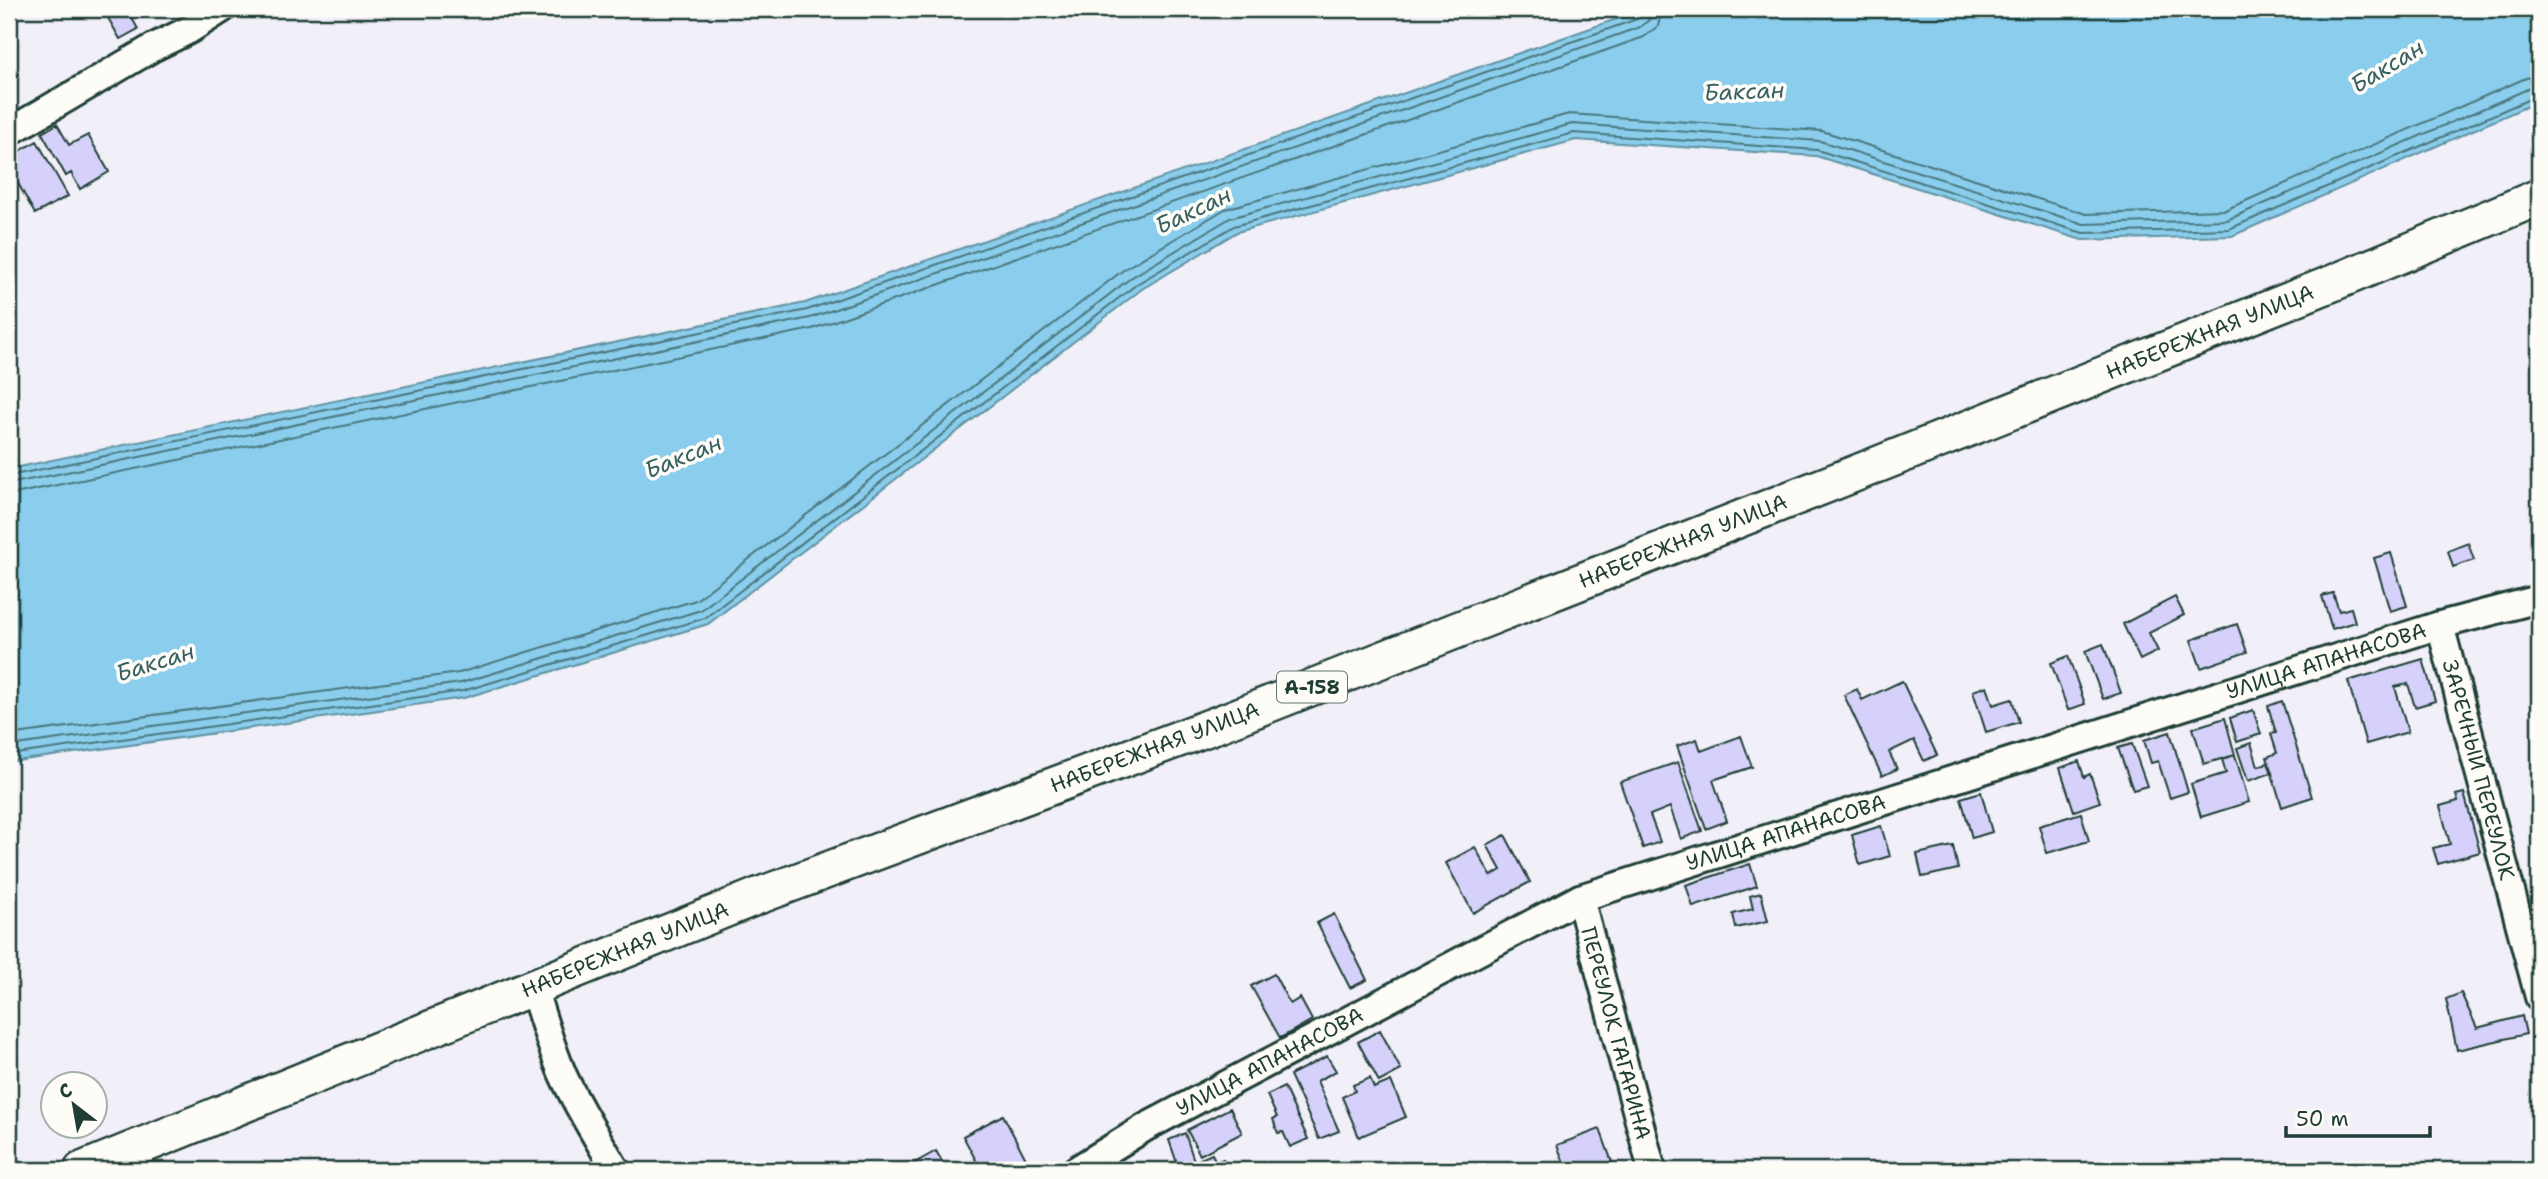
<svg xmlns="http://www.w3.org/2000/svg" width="2548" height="1179" font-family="'Shantell Sans',sans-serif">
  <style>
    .water { fill: #8bcdec; stroke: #6093a2; stroke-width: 2 }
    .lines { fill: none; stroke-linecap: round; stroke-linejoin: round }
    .shore { stroke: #4a777e; stroke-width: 2 }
    .building { fill: #d5d1fa; stroke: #1f3d34; stroke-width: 2 }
    .minor-casing { stroke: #1f3d34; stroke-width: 32 }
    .major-casing { stroke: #1f3d34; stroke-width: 40 }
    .minor { stroke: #fdfcf7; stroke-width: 26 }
    .major { stroke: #fdfcf7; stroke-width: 35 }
    .labels { text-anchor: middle; stroke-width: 7; stroke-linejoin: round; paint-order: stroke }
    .shield { fill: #fdfcf7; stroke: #62766e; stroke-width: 2 }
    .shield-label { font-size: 19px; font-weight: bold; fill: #1f3d34 }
    .street-label { font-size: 21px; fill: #1f3d34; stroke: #fdfcf7 }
    .water-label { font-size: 23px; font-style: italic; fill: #3a6162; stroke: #fdfcf7 }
  </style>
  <rect width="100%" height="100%" fill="#f1eff8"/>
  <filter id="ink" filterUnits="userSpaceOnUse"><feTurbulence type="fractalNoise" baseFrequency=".0143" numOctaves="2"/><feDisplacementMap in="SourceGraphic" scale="14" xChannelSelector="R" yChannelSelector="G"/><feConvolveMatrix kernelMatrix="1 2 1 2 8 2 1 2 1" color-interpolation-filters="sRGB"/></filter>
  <g filter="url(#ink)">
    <path class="water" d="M 1645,9 L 2539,9 L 2539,101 L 2232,236 L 2082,240 L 1816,156 L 1576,140 L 1237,232 L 1142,289 L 708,624 L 464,698 L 9,762 L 9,469 L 805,303 Z"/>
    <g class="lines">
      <path class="shore" d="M 9,476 L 807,310 L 1637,19 L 1642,15 L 1643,9
        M 9,484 L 810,318 L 1640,27 L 1649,20 L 1652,9
        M 9,495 L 812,329 L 1644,37 L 1658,26 L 1662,9
        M 9,735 L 459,673 L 696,600 L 1126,268 L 1225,209 L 1569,114 L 1822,131 L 2086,214 L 2225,210 L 2526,78 L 2539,76
        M 9,746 L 461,683 L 701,610 L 1132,277 L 1230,218 L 1572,124 L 1820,141 L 2084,224 L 2227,220 L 2530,88 L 2539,86
        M 9,755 L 463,691 L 705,618 L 1137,284 L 1234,226 L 1574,133 L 1817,150 L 2083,233 L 2229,229 L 2539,95"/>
    </g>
    <path class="building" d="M 103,9 L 127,9 L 138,29 L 120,39 Z
      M 57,124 L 69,145 L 88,135 L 109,172 L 80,189 L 71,173 L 66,176 L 42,133 Z
      M 37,141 L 68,196 L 35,214 L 9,167 L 9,157 Z
      M 2468,543 L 2474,560 L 2453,567 L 2448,551 Z
      M 2391,553 L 2407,606 L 2390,611 L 2374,558 Z
      M 2333,593 L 2339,611 L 2351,608 L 2355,622 L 2332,629 L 2322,596 Z
      M 2175,597 L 2184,615 L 2149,633 L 2158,651 L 2140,660 L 2123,624 Z
      M 2237,624 L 2247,652 L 2201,668 L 2191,640 Z
      M 2103,644 L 2121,693 L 2103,699 L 2085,651 Z
      M 2068,656 L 2085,704 L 2068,710 L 2051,663 Z
      M 2423,659 L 2435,701 L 2415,707 L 2408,684 L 2395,687 L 2408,732 L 2366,744 L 2348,681 Z
      M 1902,681 L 1937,755 L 1924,761 L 1914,740 L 1889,752 L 1897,769 L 1882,776 L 1844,695 L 1857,689 L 1862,700 Z
      M 1987,686 L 1993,705 L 2012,699 L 2019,722 L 1986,732 L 1973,691 Z
      M 2282,701 L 2312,797 L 2282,807 L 2267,757 L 2277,753 L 2271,734 L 2276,733 L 2268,706 Z
      M 2253,710 L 2261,734 L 2237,742 L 2230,718 Z
      M 2225,718 L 2235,755 L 2204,764 L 2193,728 Z
      M 2170,732 L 2188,792 L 2170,798 L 2158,761 L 2151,763 L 2144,740 Z
      M 1741,736 L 1752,767 L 1713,780 L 1727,821 L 1706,829 L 1677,746 L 1697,739 L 1701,751 Z
      M 2251,743 L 2258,766 L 2268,763 L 2272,773 L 2248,781 L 2237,748 Z
      M 2132,744 L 2147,786 L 2133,790 L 2118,748 Z
      M 2235,755 L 2249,802 L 2201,817 L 2191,784 L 2226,773 L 2222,759 Z
      M 2079,761 L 2084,777 L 2090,774 L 2100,802 L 2074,811 L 2060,768 Z
      M 1678,762 L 1702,831 L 1681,839 L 1670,807 L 1650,815 L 1660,842 L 1643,848 L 1620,782 Z
      M 1981,792 L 1992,832 L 1972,838 L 1961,798 Z
      M 2464,793 L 2480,852 L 2438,864 L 2433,848 L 2450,844 L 2440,806 L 2458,801 L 2456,795 Z
      M 2081,813 L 2089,841 L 2047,853 L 2039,826 Z
      M 1881,826 L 1890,856 L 1860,865 L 1852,835 Z
      M 1505,835 L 1530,882 L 1473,913 L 1446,863 L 1475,847 L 1491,876 L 1501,870 L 1487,845 Z
      M 1953,846 L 1958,869 L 1922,877 L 1917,854 Z
      M 1750,864 L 1757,886 L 1693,907 L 1686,885 Z
      M 1761,893 L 1768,921 L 1736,928 L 1733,914 L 1753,909 L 1750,896 Z
      M 1334,914 L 1367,980 L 1350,988 L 1317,923 Z
      M 1274,974 L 1290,1004 L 1300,998 L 1312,1020 L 1280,1038 L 1251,986 Z
      M 2461,993 L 2477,1028 L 2522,1016 L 2526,1034 L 2457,1050 L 2446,999 Z
      M 1380,1030 L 1401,1070 L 1379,1082 L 1358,1042 Z
      M 1327,1056 L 1336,1071 L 1317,1081 L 1339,1131 L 1319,1139 L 1290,1075 Z
      M 1370,1078 L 1374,1088 L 1391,1081 L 1406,1117 L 1359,1137 L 1342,1097 L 1355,1091 L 1353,1085 Z
      M 1284,1087 L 1308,1139 L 1290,1147 L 1283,1132 L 1278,1133 L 1273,1119 L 1277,1117 L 1267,1095 Z
      M 1230,1108 L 1242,1133 L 1200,1155 L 1187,1130 Z
      M 1003,1115 L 1026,1159 L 1005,1170 L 981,1170 L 963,1136 Z
      M 1600,1129 L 1613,1165 L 1599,1170 L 1567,1170 L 1557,1145 Z
      M 1185,1133 L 1197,1170 L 1170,1170 L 1177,1163 L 1169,1140 Z
      M 936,1151 L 947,1170 L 902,1170 Z
      M 1212,1154 L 1216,1162 L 1223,1159 L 1226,1166 L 1217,1170 L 1202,1170 L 1198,1160 Z"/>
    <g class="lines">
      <g class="minor-casing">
        <g id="minor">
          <path d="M 9,132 L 154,47 L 189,30 L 222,9"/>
          <path id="s1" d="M 2440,625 L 2539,997"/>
          <path id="s2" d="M 1580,898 L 1652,1170"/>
          <path d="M 533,987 C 542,1017 551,1047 563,1075 C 578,1108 598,1139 616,1170"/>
          <path id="s3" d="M 1076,1170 L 1146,1127 L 1580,898 L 2440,625 L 2539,599"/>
        </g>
      </g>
      <g class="major-casing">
        <g id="major">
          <path id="s4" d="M 82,1170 L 758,896 L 1221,723 L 1854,474 L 2333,283 L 2539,197"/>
        </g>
      </g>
      <use href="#minor" class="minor"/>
      <use href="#major" class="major"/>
    </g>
  </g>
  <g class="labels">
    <rect class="shield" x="1277" y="671.5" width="70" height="31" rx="5"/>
    <g class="shield-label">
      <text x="1312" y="694">А-158</text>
    </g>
    <g class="street-label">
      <text dy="7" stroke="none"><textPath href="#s4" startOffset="2287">НАБЕРЕЖНАЯ УЛИЦА</textPath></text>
      <text dy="7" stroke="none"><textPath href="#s4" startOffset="1720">НАБЕРЕЖНАЯ УЛИЦА</textPath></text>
      <text dy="7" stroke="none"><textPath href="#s3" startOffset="1356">УЛИЦА АПАНАСОВА</textPath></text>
      <text dy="7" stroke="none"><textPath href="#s4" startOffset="1153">НАБЕРЕЖНАЯ УЛИЦА</textPath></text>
      <text dy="7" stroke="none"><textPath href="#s1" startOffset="150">ЗАРЕЧНЫЙ ПЕРЕУЛОК</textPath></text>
      <text dy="7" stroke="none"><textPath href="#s3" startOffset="789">УЛИЦА АПАНАСОВА</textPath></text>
      <text dy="7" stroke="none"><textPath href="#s4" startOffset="586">НАБЕРЕЖНАЯ УЛИЦА</textPath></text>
      <text dy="7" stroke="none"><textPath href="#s2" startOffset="140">ПЕРЕУЛОК ГАГАРИНА</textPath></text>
      <text dy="7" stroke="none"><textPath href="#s3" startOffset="222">УЛИЦА АПАНАСОВА</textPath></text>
    </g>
    <g class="water-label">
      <text transform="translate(2387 66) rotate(-31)" y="8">Баксан</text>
      <text transform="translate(1744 91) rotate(-2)" y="8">Баксан</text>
      <text transform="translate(1193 210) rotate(-25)" y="8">Баксан</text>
      <text transform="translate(683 456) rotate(-22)" y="8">Баксан</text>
      <text transform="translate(155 662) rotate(-17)" y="8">Баксан</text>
    </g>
  </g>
  <rect width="2548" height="1179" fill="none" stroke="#fdfcf7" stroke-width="35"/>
  <rect x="18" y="18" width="2513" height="1144" fill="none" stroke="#1f3d34" stroke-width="2.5" filter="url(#ink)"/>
  <g transform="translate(74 1105) rotate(329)"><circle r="33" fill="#fdfcf7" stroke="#a4b0a9" stroke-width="2"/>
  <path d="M0-5L12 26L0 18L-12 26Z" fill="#1f3d34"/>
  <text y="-10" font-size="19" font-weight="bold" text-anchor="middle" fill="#1f3d34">С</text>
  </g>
  <path d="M2286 1126v10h144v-10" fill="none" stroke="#1f3d34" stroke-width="3.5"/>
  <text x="2296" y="1126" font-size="21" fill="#1f3d34" stroke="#fdfcf7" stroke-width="5" paint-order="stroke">50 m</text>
</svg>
